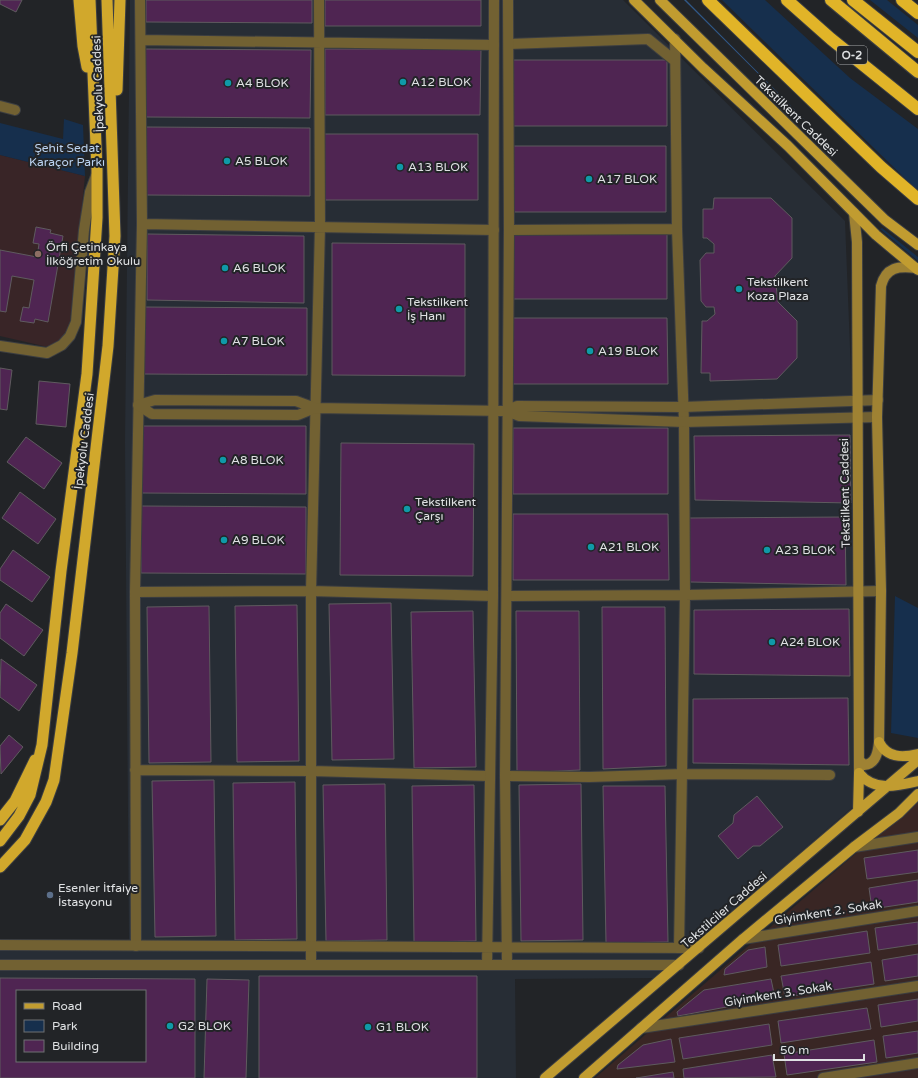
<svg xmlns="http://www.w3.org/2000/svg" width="918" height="1078" font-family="'Varela Round',sans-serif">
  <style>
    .built { fill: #272d35; fill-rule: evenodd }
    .industrial { fill: #392624 }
    .education { fill: #392527 }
    .green { fill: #162f4d }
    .forest { fill: #305888 }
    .building { fill: #4f2552; stroke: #5f5b5f; fill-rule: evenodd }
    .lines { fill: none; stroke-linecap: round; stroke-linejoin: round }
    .minor-casing { stroke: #3c3e41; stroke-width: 12 }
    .tertiary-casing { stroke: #3c3e41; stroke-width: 12 }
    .secondary-casing { stroke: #3c3e41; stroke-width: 12 }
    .primary-casing { stroke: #3c3e41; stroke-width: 12 }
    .trunk-casing { stroke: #3c3e41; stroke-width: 13 }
    .motorway-casing { stroke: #3c3e41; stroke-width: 14 }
    .minor { stroke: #726132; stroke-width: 10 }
    .tertiary { stroke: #726132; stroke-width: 10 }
    .secondary { stroke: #9f8233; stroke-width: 10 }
    .primary { stroke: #c19c30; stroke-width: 10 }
    .trunk { stroke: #d1a82c; stroke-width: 11 }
    .motorway { stroke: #e1b428; stroke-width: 12 }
    .culture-dot { fill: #0f9aa8; stroke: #222427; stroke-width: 1.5 }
    .education-dot { fill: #8d6e63; stroke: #222427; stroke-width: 1.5 }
    .service-dot { fill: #5c6f8a; stroke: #222427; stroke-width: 1.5 }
    .labels { text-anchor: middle; stroke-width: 4; stroke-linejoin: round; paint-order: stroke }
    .shield { fill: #222427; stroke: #a6a8ab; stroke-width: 1 }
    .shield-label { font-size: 11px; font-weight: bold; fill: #dfe1e3 }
    .poi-label { font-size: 12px; fill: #dfe1e3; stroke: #222427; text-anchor: start }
    .street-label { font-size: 12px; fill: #dfe1e3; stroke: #222427 }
    .park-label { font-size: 12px; fill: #bbd3f1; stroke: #222427 }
  </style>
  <rect width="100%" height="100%" fill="#222427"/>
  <path class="built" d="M 130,0 L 623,0 L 845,221 L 853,424 L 854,806 L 654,978 L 515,979 L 516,1078 L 0,1078 L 0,939 L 129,940 L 125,442 ZM 17,991 L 145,991 L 145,1061 L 17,1061 Z"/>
  <path class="industrial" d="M 918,800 L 918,1078 L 595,1078 Z"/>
  <path class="education" d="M 0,155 L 85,176 L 69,331 L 52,348 L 0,336 Z"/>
  <path class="green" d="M 722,0 L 765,0 L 850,78 L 918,129 L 918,191 Z
    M 870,0 L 887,0 L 918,25 L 918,38 Z
    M 64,119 L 83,125 L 85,176 L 0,155 L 0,123 L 63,139 Z
    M 882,228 L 918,257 L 918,261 L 880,229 Z
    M 895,596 L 918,608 L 918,738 L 891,733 Z"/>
  <path class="forest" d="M 684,0 L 686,0 L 813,128 Z"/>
  <path class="building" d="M 0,0 L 22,0 L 16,12 L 0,4 Z
    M 146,0 L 312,0 L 312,23 L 146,22 Z
    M 325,0 L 481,0 L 481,26 L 325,26 Z
    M 145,49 L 311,50 L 310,118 L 145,117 Z
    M 325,49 L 481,49 L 480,115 L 325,115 Z
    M 512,60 L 667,60 L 667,126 L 512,126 Z
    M 145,127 L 310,128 L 310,196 L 144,195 Z
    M 323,134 L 478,134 L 478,200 L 323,200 Z
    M 511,146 L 666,146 L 666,212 L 511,212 Z
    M 714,198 L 771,198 L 792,218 L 792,258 L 775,276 L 778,302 L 797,321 L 797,358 L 777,379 L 710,381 L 710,373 L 701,373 L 702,321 L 707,321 L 715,314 L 714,307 L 706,307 L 701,301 L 700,260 L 706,253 L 714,253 L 714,244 L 707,238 L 703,238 L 703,209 L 713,209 Z
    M 36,227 L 51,230 L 50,233 L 63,236 L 48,322 L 35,319 L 34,323 L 20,321 L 23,307 L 29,308 L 34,280 L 12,276 L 6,312 L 0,311 L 0,250 L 37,257 L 39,244 L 33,243 Z
    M 512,233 L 667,233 L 667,299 L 512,299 Z
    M 147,234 L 304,236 L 304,303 L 147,300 Z
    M 332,243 L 465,244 L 465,376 L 332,375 Z
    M 142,307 L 307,308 L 307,375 L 141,374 Z
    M 512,318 L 667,318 L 668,384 L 512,384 Z
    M 0,368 L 12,370 L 7,410 L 0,409 Z
    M 39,381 L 70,384 L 66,427 L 36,424 Z
    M 140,426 L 306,426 L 306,494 L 140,493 Z
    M 513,428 L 668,428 L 668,494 L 513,494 Z
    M 850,435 L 851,503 L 695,500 L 694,436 Z
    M 26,437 L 62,463 L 44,489 L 7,462 Z
    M 341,443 L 474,444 L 473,576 L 340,575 Z
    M 20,492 L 56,519 L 38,544 L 2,518 Z
    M 141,506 L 306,507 L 306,574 L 141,573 Z
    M 513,514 L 668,514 L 669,580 L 513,580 Z
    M 845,517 L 846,585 L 690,582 L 689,518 Z
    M 13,550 L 50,577 L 32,602 L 0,580 L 0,569 Z
    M 391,603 L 394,759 L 332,760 L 329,604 Z
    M 6,604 L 43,630 L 24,656 L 0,638 L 0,613 Z
    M 297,605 L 299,761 L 237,762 L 235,606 Z
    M 209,606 L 211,762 L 149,763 L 147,607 Z
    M 602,607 L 665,607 L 666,766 L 603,769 Z
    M 849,609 L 850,676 L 694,674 L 694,610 Z
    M 473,611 L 476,767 L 414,768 L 411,612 Z
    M 516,611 L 579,611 L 580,770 L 517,773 Z
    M 1,659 L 37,685 L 19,711 L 0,697 Z
    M 848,698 L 849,765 L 693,763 L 693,699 Z
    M 9,735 L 23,747 L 1,774 L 0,746 Z
    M 214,780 L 216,936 L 155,937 L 152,781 Z
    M 295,782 L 297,939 L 235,940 L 233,783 Z
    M 385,784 L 387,940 L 326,941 L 323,785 Z
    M 581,784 L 583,940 L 521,941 L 519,785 Z
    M 474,785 L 476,941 L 414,942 L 412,786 Z
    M 603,786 L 665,786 L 668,942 L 606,943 Z
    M 757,796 L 783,827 L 760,846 L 753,846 L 738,859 L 718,836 L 733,823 L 734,815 Z
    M 918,850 L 918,872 L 867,879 L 864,858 Z
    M 918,880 L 918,902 L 872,909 L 869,888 Z
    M 918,922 L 918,944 L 878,950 L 875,928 Z
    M 867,931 L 870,953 L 781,966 L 778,945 Z
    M 765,947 L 767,967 L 724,975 L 725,969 L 748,950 Z
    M 918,954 L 918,976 L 885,981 L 882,960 Z
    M 871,962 L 874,984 L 785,997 L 781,976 Z
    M 259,976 L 477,976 L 477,1078 L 259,1078 Z
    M 0,978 L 195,979 L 195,1078 L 0,1078 ZM 17,991 L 145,991 L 145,1061 L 17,1061 Z
    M 207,979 L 249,980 L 246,1078 L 204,1078 Z
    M 771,979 L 775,998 L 678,1016 L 677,1012 L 704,990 Z
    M 918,999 L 918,1021 L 881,1027 L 878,1005 Z
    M 867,1008 L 871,1029 L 781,1043 L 778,1021 Z
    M 769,1024 L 772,1045 L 683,1059 L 679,1038 Z
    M 918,1031 L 918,1053 L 886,1058 L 883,1036 Z
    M 671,1039 L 675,1062 L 617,1069 L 618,1065 L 643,1045 Z
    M 874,1040 L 877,1062 L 787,1075 L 784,1054 Z
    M 772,1055 L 776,1077 L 684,1078 L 683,1069 Z
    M 673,1072 L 674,1078 L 636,1078 Z"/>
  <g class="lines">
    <g class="minor-casing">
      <path id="minor" d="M 675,39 L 677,229 L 684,422 L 685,595 L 679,948
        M 141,40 L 494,45
        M 509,44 L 648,39 L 675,61
        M 0,106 L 15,110
        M 142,224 L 494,230
        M 509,230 L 677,229
        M 0,346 L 47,353 L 62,345 L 70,336 L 76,322 L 84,230 L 90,192 L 96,176
        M 135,592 L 311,591 L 493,596
        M 507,596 L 685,595 L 881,591
        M 135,770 L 312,771 L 489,776
        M 505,776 L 589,777 L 683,774 L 830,775
        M 854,847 L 918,837
        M 743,939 L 918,911
        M 136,946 L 135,592 L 142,224 L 140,0
        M 311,965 L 311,591 L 320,226 L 319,0
        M 641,1028 L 918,986
        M 823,1078 L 918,1063"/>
    </g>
    <g class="tertiary-casing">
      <path id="tertiary" d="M 138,405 L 155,400 L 296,401 L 315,408 L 507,411 L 519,416 L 684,422 L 877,417
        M 138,405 L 152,414 L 298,415 L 315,408
        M 507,411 L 517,406 L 683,407 L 878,400
        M 0,945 L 699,948
        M 0,965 L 679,965
        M 487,965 L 493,596 L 494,0
        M 507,965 L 505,776 L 509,230 L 508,0"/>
    </g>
    <g class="secondary-casing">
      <path id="secondary" d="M 854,213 L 857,242 L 859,773
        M 859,760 L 864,765 C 876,764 878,752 879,742 L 881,591 L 877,417 L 881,286 C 886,267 898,266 916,268"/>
    </g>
    <g class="primary-casing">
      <path id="primary" d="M 634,0 L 703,68 L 788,146 L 876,235 L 918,270
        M 660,0 L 885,220 L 918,245
        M 879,742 C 887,758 902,758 918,754
        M 859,773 C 874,792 897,786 918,781
        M 858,812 L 859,773
        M 545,1078 L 918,760
        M 584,1078 L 743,939 L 854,847 L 899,813 L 918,794"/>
    </g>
    <g class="trunk-casing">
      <path id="trunk" d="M 79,0 L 83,46 L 87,67
        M 117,90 L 120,0
        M 0,820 L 15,801 L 35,760
        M 0,841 L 19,816 L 30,795 L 42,745 L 61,571 L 87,374 L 97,218 L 97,170 L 90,0
        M 0,867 L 25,840 L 46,802 L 54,780 L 72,653 L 108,346 L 115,236 L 107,0"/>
    </g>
    <g class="motorway-casing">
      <path id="motorway" d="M 708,0 L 881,167 L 918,199
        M 787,0 L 831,39 L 918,109
        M 831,0 L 918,72
        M 853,0 L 918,52
        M 902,0 L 918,13"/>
    </g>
    <use href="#minor" class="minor"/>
    <use href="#tertiary" class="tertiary"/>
    <use href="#secondary" class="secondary"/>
    <use href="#primary" class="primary"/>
    <use href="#trunk" class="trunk"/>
    <use href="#motorway" class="motorway"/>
  </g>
  <g class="culture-dot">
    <circle cx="403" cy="82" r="4"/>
    <circle cx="228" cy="83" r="4"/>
    <circle cx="227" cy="161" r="4"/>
    <circle cx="400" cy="167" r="4"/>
    <circle cx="589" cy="179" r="4"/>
    <circle cx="225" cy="268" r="4"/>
    <circle cx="739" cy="289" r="4"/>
    <circle cx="399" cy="309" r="4"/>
    <circle cx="224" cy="341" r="4"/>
    <circle cx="590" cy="351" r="4"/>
    <circle cx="223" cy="460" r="4"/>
    <circle cx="407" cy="509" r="4"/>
    <circle cx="224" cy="540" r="4"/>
    <circle cx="591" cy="547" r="4"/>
    <circle cx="767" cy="550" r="4"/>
    <circle cx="772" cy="642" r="4"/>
    <circle cx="170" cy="1026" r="4"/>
    <circle cx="368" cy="1027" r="4"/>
  </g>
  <circle class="education-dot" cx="38" cy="254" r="4"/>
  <circle class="service-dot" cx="50" cy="895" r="4"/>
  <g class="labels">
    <rect class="shield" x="837" y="46" width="30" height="18" rx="3"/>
    <g class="shield-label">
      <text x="852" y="59">O-2</text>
    </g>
    <g class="poi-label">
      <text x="411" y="86">A12 BLOK</text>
      <text x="236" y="87">A4 BLOK</text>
      <text x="235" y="165">A5 BLOK</text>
      <text x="408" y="171">A13 BLOK</text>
      <text x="597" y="183">A17 BLOK</text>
      <text x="46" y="251">Örfi Çetinkaya<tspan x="46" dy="14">İlköğretim Okulu</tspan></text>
      <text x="233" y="272">A6 BLOK</text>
      <text x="747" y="286">Tekstilkent<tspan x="747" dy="14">Koza Plaza</tspan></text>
      <text x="407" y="306">Tekstilkent<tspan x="407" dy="14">İş Hanı</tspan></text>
      <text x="232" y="345">A7 BLOK</text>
      <text x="598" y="355">A19 BLOK</text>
      <text x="231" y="464">A8 BLOK</text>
      <text x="415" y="506">Tekstilkent<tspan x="415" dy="14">Çarşı</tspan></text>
      <text x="232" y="544">A9 BLOK</text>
      <text x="599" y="551">A21 BLOK</text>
      <text x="775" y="554">A23 BLOK</text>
      <text x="780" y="646">A24 BLOK</text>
      <text x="58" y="892">Esenler İtfaiye<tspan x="58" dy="14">İstasyonu</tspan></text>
      <text x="178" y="1030">G2 BLOK</text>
      <text x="376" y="1031">G1 BLOK</text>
    </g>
    <g class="street-label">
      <text transform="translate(98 84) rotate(-92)" y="4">İpekyolu Caddesi</text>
      <text transform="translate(796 116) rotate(44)" y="4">Tekstilkent Caddesi</text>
      <text transform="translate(84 441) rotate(-83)" y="4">İpekyolu Caddesi</text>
      <text transform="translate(845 493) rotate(-91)" y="4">Tekstilkent Caddesi</text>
      <text transform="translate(724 910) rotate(-41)" y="4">Tekstilciler Caddesi</text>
      <text transform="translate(828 912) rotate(-9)" y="4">Giyimkent 2. Sokak</text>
      <text transform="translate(778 994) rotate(-9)" y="4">Giyimkent 3. Sokak</text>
    </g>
    <g class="park-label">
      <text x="67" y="152">Şehit Sedat<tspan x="67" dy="14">Karaçor Parkı</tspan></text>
    </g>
  </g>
  <rect x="16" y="990" width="130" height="72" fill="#222427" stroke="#6e7072"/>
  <rect x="24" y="1003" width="20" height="6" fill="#c19c30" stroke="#6e7072"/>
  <text x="52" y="1010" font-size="12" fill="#dfe1e3">Road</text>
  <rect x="24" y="1020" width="20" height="12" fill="#162f4d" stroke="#6e7072"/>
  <text x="52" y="1030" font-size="12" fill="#dfe1e3">Park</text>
  <rect x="24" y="1040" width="20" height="12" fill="#4f2552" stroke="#6e7072"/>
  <text x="52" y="1050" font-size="12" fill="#dfe1e3">Building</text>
  <path d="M774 1054v6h90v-6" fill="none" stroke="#dfe1e3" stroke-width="2"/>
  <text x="780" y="1054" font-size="12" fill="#dfe1e3" stroke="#222427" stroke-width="3" paint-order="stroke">50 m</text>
</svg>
